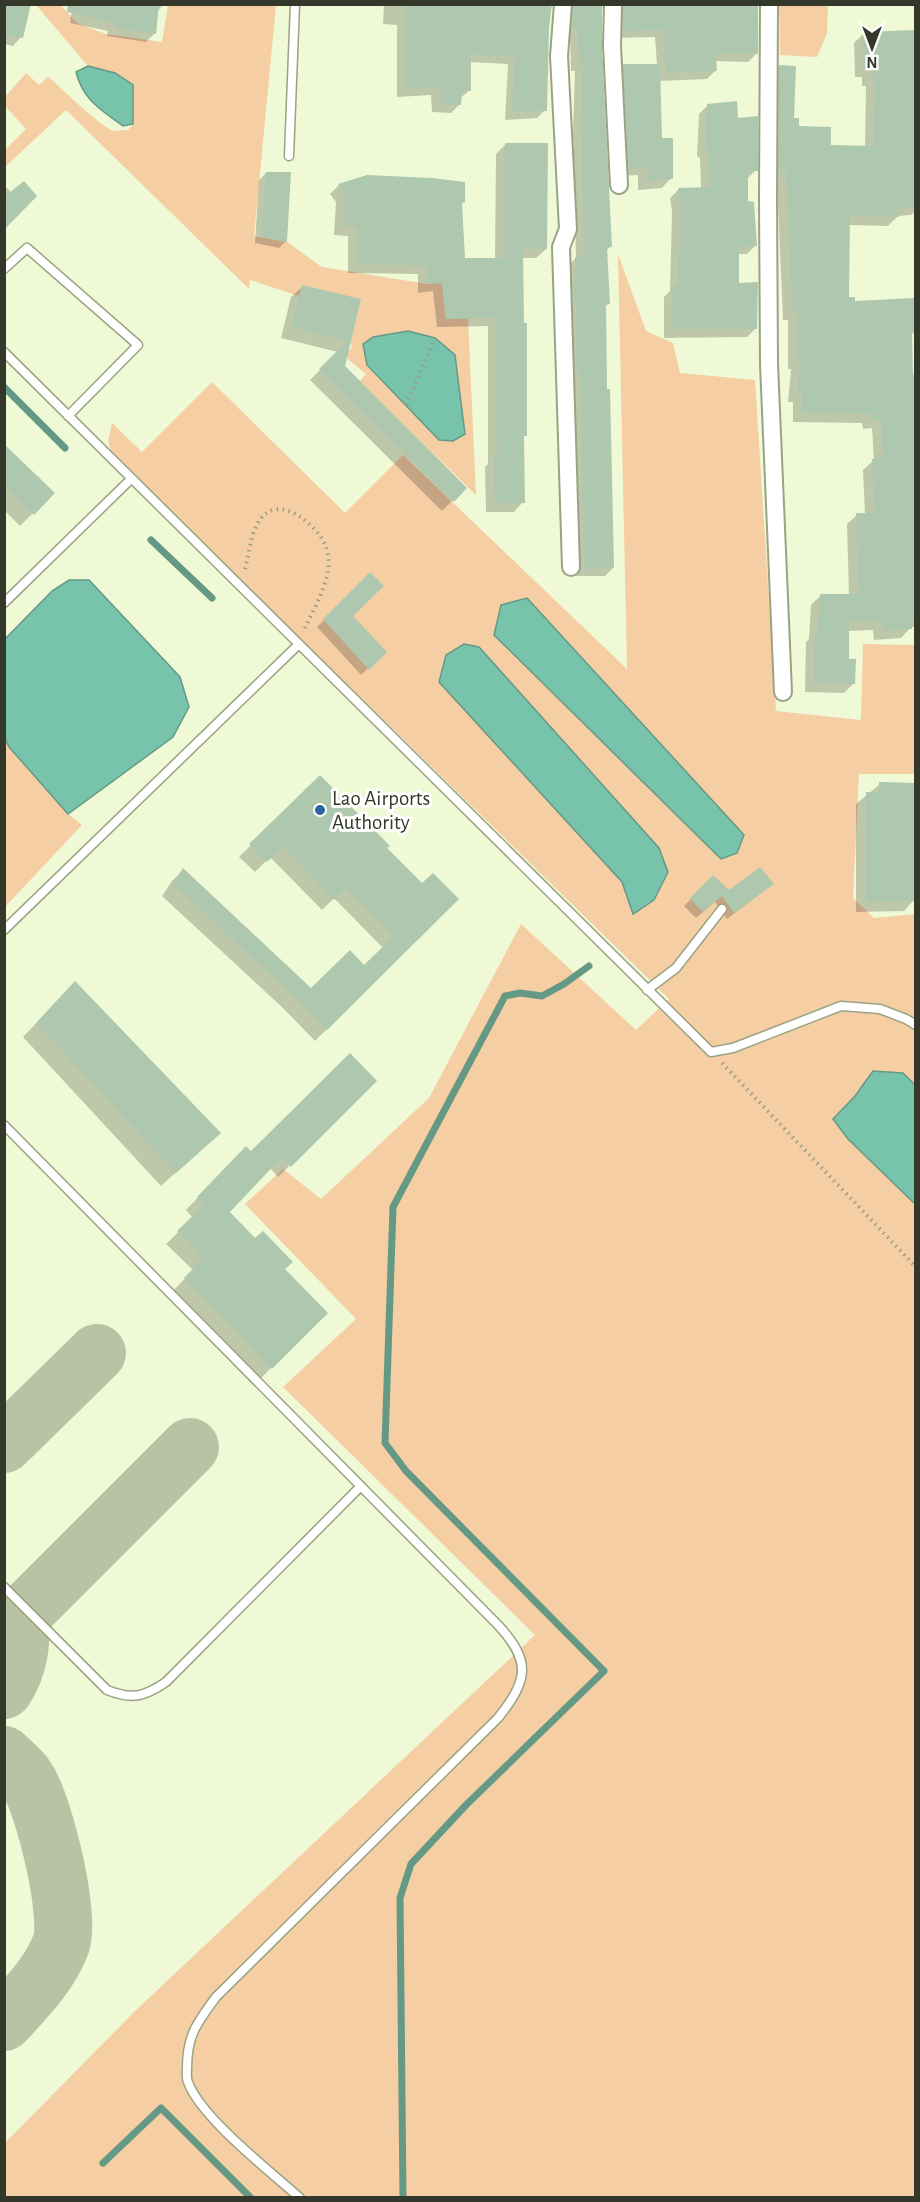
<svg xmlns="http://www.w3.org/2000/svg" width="920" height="2202" font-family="'Alegreya Sans',sans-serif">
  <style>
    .green { fill: #f6cea4 }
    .water { fill: #78c3ab; stroke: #649985; stroke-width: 1.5 }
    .shadow { fill: #0003 }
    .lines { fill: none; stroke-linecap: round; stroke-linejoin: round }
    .stream { stroke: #649985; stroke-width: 7 }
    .taxiway { stroke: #bac2a5; stroke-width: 58 }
    .building { fill: #adc8ae }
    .service-casing { stroke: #9aa383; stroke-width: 11 }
    .minor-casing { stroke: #9aa383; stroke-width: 20 }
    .path { stroke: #989f86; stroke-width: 4; stroke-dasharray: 1.5 4.5; stroke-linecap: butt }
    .service { stroke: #fff; stroke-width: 8 }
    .minor { stroke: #fff; stroke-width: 16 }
    .poi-dot { fill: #2b659d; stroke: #fff; stroke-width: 2 }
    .labels { text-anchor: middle; stroke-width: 6; stroke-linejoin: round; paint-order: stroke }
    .poi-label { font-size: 21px; fill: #34382b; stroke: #fff; text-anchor: start }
  </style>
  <rect width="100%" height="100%" fill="#eff9d6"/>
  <path class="green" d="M 36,5 L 61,5 L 77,23 L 106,34 L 162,42 L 168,5 L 276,5 L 254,236 L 287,242 L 322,267 L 427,284 L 442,283 L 446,318 L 468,318 L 476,495 L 359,382 L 366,374 L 344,356 L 352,347 L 350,342 L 302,285 L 299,296 L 250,280 L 249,289 L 66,110 L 5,167 L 5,150 L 26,129 L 5,106 L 5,97 L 26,73 L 39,85 L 48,77 C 62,88 101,128 114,131 C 118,131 124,130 128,130 L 133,124 L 115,73 L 88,66 Z
    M 779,5 L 828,5 L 827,33 L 817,57 L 780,55 Z
    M 618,254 L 646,331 L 673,343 L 680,373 L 755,380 L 776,711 L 861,720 L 863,644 L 915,645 L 915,774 L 859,774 L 853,898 L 874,918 L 916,914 L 915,2197 L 5,2198 L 5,2143 L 134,2012 L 535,1635 L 283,1387 L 356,1319 L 245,1204 L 283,1169 L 321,1199 L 429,1098 L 521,924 L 636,1030 L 669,999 L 113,455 L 108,442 L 112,423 L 142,452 L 212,382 L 345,513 L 403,455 L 627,669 Z
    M 4,738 L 9,747 L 68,814 L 82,825 L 5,907 Z"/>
  <path class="water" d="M 88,66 L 115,73 L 133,85 L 133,124 L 123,126 C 101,110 83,100 76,72 Z
    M 408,331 L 435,338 L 455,355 L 465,434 L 453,441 L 439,440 L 367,365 L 363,344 L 373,337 Z
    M 69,580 L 89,580 L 180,677 L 189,707 L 173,737 L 68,814 L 9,747 L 5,738 L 4,640 L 52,591 Z
    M 527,598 L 744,835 L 737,853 L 721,859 L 494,635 L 501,605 Z
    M 464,644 L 479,647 L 659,848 L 668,872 L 654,900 L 633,914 L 622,882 L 439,682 L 446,655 Z
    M 873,1071 L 903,1073 L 915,1085 L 915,1204 L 848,1139 L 833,1119 L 855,1096 Z"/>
  <path class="shadow" d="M 4,4 L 21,37 L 13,46 L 4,44 Z
    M 73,4 L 162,4 L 162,6 L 157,12 L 155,33 L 146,42 L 107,36 L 108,31 L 70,23 Z
    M 384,4 L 551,4 L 548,27 L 545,110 L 537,118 L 505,120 L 508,64 L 469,62 L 470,90 L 460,98 L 459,105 L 451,113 L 432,112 L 431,95 L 397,97 L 397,25 L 383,24 Z
    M 560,4 L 601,4 L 600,47 L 610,247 L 606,251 L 609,303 L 604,308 L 613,568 L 605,576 L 576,576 L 567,267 L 576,258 L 573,132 L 575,71 L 571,71 L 570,35 L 564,35 Z
    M 610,4 L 757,4 L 757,53 L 748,62 L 715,61 L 715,71 L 707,79 L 659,81 L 660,140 L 671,178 L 662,188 L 638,190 L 638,175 L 620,176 L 615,75 L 624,66 L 657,65 L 655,37 L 615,38 Z
    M 916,32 L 916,211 L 911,215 L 898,216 L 888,226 L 848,225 L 848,298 L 914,332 L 910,336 L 911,377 L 916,376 L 916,627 L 911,627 L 901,638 L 874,640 L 873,630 L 848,631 L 847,661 L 854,683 L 844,693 L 805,692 L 806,642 L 809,639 L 811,605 L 821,595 L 849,595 L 847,524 L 857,515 L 865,514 L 863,470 L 874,460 L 872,428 L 863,429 L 862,423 L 793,422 L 793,402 L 788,402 L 791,369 L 788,369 L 788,320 L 783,320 L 777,180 L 770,180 L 770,76 L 780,67 L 793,119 L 797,128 L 829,146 L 865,147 L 866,86 L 862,86 L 862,77 L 855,77 L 854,43 L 864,33 Z
    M 708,105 L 737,120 L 756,170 L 747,179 L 746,203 L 756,245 L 747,254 L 737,254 L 737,285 L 756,328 L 747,337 L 664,338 L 664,297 L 670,291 L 672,211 L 670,198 L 679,189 L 701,188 L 700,158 L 697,156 L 699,114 Z
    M 506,144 L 546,249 L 536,258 L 522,258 L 525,435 L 523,438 L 523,502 L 514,512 L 486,512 L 485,467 L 488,464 L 488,326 L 437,327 L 433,291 L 418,293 L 418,274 L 348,273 L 348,236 L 334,235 L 336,202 L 330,194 L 339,185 L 367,177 L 464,202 L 460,205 L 463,260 L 495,259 L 496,154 Z
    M 266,173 L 286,241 L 279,248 L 255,243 L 259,180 Z
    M 6,187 L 12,193 L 4,227 L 4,189 Z
    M 302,287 L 359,300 L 343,367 L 465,488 L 442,511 L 310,380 L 338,352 L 281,338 L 291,297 Z
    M 4,446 L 53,493 L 20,526 L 4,510 Z
    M 370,574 L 351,616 L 385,652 L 361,675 L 317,627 Z
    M 320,777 L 385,848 L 422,885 L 457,899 L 315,1041 L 284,1009 L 162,896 L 172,881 L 183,870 L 311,990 L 364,967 L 383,948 L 334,898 L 322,910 L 270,857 L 255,872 L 239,857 Z
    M 880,784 L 916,785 L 914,900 L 904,911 L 856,912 L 856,804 Z
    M 713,877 L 729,892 L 772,884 L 727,919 L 715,902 L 696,918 L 684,906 Z
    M 61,997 L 219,1133 L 161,1186 L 23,1037 Z
    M 375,1081 L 278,1177 L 270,1168 L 228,1212 L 326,1313 L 259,1380 L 173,1291 L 193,1270 L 166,1244 L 193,1218 L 186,1210 L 234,1160 L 250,1153 Z"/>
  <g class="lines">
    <path class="stream" d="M 4,387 L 65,448
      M 151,540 L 212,598
      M 103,2163 L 161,2108 L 251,2198
      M 403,2198 L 400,1898 L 411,1864 L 466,1805 L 604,1671 L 406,1471 L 385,1443 L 393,1207 L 505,996 L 520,993 L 542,996 L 564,984 L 589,966"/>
    <path class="taxiway" d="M 4,1444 L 97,1353
      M 4,1614 L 21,1616 L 190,1447
      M 4,1690 C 20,1666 21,1644 21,1616
      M 4,1755 C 12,1763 22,1770 27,1779 C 44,1805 71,1914 61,1944 C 50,1974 25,1999 4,2022"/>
  </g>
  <path class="building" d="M 4,4 L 31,4 L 23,38 L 4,34 Z
    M 68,4 L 159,4 L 156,34 L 115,27 L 116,23 L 67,12 Z
    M 405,4 L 552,4 L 549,28 L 547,111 L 512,112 L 515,57 L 471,54 L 471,91 L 462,89 L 461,105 L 440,104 L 439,88 L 405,89 Z
    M 573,4 L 602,4 L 602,47 L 612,247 L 607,247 L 610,304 L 606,304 L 607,389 L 610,389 L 614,568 L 584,569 L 580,370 L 576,370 L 576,303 L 574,303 L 575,257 L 584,257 L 581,123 L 583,63 L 579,63 L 578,27 L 572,27 Z
    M 623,4 L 758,4 L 758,54 L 716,54 L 717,71 L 666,73 L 663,30 L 623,31 Z
    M 915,30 L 915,207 L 898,207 L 899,217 L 850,216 L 849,297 L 855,297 L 855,301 L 914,298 L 915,333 L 912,333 L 913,375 L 915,375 L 915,618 L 912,618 L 912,629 L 883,631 L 882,621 L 849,622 L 849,659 L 856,659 L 855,684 L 814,683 L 815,631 L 818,631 L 820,594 L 859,594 L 856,513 L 875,513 L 872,459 L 883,458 L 881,419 L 872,420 L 871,414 L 802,413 L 802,393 L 797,393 L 800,360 L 797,360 L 797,311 L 792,311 L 786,171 L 779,171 L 779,65 L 796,66 L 794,118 L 799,118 L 799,126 L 831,127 L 831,145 L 874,146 L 875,77 L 871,77 L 871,68 L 864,69 L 863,32 Z
    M 623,64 L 660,64 L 662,138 L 673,138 L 673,179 L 647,181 L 647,167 L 629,167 Z
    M 737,101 L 738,118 L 758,116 L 758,171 L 748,171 L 748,201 L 754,202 L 757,246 L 739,246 L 739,283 L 758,282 L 757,329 L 672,329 L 672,286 L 678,286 L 680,202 L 678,188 L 709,187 L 708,149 L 705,148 L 707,104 Z
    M 505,143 L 548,143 L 547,249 L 523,249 L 524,323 L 527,323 L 527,436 L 524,436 L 525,503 L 495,503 L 494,456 L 497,456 L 496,318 L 446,319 L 442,283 L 427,284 L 427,266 L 357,264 L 357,227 L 343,226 L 345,193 L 338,184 L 367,175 L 432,178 L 465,182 L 465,202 L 462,203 L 465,258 L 504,258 Z
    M 266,172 L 291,172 L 287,242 L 261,236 Z
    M 24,181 L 37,196 L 4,230 L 4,197 Z
    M 302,285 L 361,299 L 345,366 L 467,488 L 454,502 L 319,369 L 347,341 L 291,327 Z
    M 4,444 L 55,493 L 34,515 L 4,485 Z
    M 370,572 L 384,586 L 353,616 L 387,652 L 369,670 L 323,619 Z
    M 320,775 L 390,846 L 387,848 L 422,883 L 433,873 L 459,899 L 327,1030 L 296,998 L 173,884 L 183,868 L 311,988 L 350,950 L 364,965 L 394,936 L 346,888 L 334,900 L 283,847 L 267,862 L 249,844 Z
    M 879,782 L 915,783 L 915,901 L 866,902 L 866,792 L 879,792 Z
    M 760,867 L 774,884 L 734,913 L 722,896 L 703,912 L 690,898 L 713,875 L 729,890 Z
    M 75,981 L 221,1133 L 176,1173 L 36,1023 Z
    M 350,1053 L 377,1081 L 291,1167 L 282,1157 L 230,1212 L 255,1238 L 263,1231 L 293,1262 L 285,1269 L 328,1313 L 272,1369 L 184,1278 L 204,1257 L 177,1231 L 204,1205 L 197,1197 L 246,1146 L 251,1151 Z"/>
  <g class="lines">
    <g class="service-casing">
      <path id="service" d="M 289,156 L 295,4
        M 4,269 L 27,248 L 138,345 L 68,416
        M 4,352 L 711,1052 L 733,1048 L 841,1006 L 880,1009 L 906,1019 L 916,1025
        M 4,603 L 131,479
        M 4,930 L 298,645
        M 647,990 L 676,968 L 722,909
        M 4,1125 L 498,1625 C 532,1662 528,1680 498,1718 L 216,1997 C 197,2023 187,2035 187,2068 C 187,2072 186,2078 188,2082 C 201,2118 270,2171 300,2198
        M 4,1587 L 107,1690 C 132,1700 144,1697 166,1682 L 361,1486"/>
    </g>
    <g class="minor-casing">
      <path id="minor" d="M 563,4 L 559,56 L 568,229 L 561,247 L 571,567
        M 613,4 L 612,46 L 619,185
        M 769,4 L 768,198 L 769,364 L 783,692"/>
    </g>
    <path class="path" d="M 406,405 L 435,338
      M 245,569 C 249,555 250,537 257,525 C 274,489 317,523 326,547 C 329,553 329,564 328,570 C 326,588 312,613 304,630
      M 722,1063 L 916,1267"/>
    <use href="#service" class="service"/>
    <use href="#minor" class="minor"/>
  </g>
  <circle class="poi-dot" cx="320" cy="810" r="6"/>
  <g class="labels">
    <g class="poi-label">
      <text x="332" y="805">Lao Airports<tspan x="332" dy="24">Authority</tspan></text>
    </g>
  </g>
  <rect width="920" height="2202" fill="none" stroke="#34382b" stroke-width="12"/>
  <g transform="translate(872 48) rotate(180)" stroke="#ffffff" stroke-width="4.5" paint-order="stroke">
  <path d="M0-4.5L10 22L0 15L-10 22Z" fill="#34382b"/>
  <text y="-9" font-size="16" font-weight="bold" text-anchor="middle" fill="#34382b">N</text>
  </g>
</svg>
